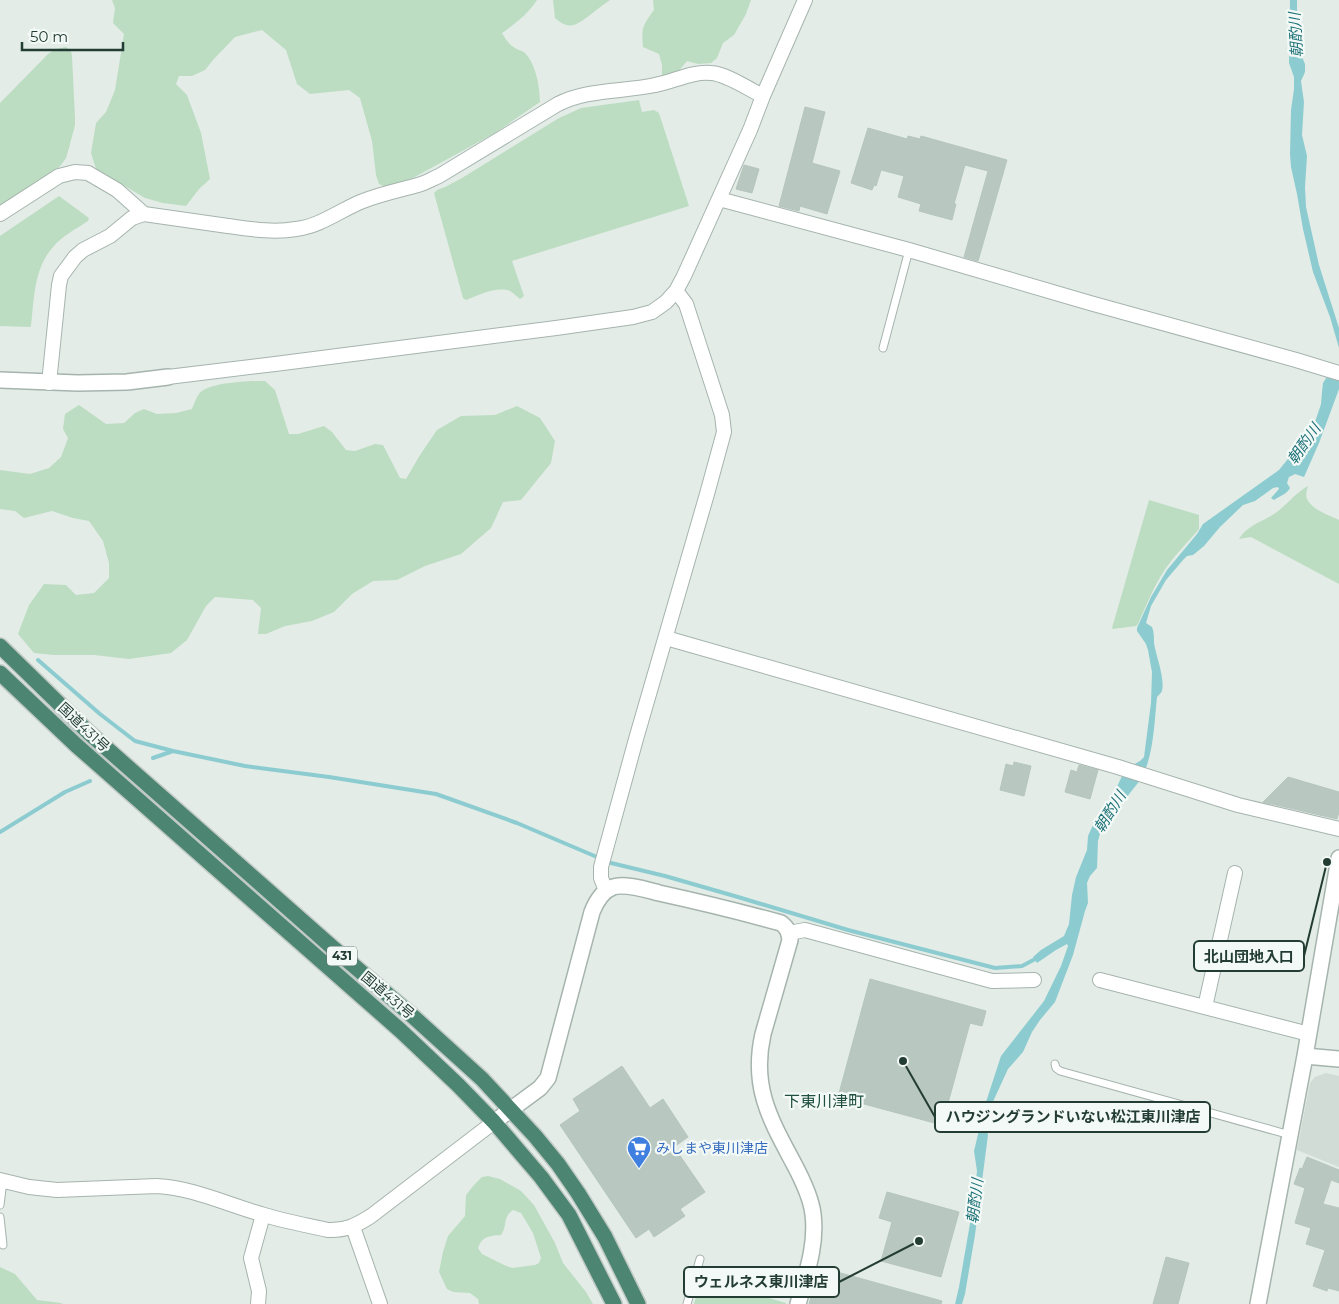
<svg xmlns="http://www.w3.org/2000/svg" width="1339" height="1304" font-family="Montserrat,'Noto Sans JP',sans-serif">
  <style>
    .built { fill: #d1dcd6 }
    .green { fill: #bcddc2; fill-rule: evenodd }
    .water { fill: #8cccd0 }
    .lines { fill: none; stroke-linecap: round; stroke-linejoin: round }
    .stream { stroke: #8cccd0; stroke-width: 4 }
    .building { fill: #b8c7c0; stroke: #b5c6be }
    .service-casing { stroke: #a6b4ae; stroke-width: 9 }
    .minor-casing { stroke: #a6b4ae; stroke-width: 16 }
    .tertiary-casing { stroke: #a6b4ae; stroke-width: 18 }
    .trunk-casing { stroke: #c1c9c6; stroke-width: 18 }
    .service { stroke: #fff; stroke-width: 7 }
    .minor { stroke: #fff; stroke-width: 14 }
    .tertiary { stroke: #fff; stroke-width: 15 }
    .trunk { stroke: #4c8572; stroke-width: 15 }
    .labels { text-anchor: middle; stroke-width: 4.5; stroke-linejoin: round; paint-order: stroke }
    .shield { fill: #f3f9f6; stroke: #61756e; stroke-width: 1 }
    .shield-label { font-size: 12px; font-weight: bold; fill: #233d34 }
    .street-label { font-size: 14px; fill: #233d34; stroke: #f3f9f6 }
    .shop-label { font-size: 14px; fill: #366cbe; stroke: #f3f9f6; text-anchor: start }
    .water-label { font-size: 15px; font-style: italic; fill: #1e7278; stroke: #f3f9f6 }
    .quarter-label { font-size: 16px; fill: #1f4f3f; stroke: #f3f9f6 }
    .leader { fill: none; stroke: #233d34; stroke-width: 2 }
    .callout-dot { fill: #233d34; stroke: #f3f9f6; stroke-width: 2 }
    .callout { fill: #f3f9f6; stroke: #233d34; stroke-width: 2 }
    .callout-label { font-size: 15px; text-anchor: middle; font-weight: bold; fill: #233d34 }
  </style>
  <rect width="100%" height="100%" fill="#e3ece7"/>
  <path class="built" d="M 1326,1073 L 1339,1076 L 1339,1167 L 1297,1150 L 1310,1083 L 1315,1077 Z"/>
  <path class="green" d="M 112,0 L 537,0 C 528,14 516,23 502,33 C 505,38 509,45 515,48 C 518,50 523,51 525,53 C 536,64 540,88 540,102 L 495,133 L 413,178 L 386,187 L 379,184 L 376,175 L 372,141 L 360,98 L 349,90 L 310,94 L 297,84 L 286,50 L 262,30 L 235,37 L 213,60 L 205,70 L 192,76 L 179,76 L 176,84 L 187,95 L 201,133 L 210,179 L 199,189 L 186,206 L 163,203 L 145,198 L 96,169 L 91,153 L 96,123 L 106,112 L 115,90 L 124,34 L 113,23 L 115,8 Z
    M 553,0 L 610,0 C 603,5 596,10 590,15 C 576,25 570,31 555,18 Z
    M 653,0 L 751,0 L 746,14 L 734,35 L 723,43 L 717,58 L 711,63 L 698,64 L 687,61 L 677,73 L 669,78 L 662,76 L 662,65 L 659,54 L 643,47 C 641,28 643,25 654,10 Z
    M 66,47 L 71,51 L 72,56 L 75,118 L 75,125 L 69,148 L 66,158 L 61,165 L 57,169 L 0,206 L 0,103 L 48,54 L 56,49 Z
    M 639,100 L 642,112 L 654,110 L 659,113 L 689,206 L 512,261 L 524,296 L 520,299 C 516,296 514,293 510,291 C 498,286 478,295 466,300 L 463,298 L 434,193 L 437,190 L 445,187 L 462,178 L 559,118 L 581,108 Z
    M 59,196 L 89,218 L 88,221 C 76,229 62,236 53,247 C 34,268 34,299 31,326 L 30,327 L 0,326 L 0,236 Z
    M 265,381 L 275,390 L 289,434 L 298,434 L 324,426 L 332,432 L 346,450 L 355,451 L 375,444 L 383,445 L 400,478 L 406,479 L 420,455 L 437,430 L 461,416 L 495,415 L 517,406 L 540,418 L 555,441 L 551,463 L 521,500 L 503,502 L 491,528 L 461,554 L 425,566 L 397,580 L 373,581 L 352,594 L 334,612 L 312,621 L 285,626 L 266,634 L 258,634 L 261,608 L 253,600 L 215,597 L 206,606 L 187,640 L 171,653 L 129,659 L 94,655 L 54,655 L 34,653 L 18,634 L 29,605 L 44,584 L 66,585 L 76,595 L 94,593 L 109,578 L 109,563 L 103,541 L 89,521 L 73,518 L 52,511 L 24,518 L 15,511 L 0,509 L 0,470 L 30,474 L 49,468 L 61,457 L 68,438 L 63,429 L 65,414 L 79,405 L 106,424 L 124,423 L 135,413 L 144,409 L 157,414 L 176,413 L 192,409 C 194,404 196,398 199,394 C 208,382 250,381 265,381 Z
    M 1308,486 C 1307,490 1305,495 1307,499 C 1312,510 1329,515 1339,520 L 1339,584 L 1251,537 L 1239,539 C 1247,525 1265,521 1277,512 C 1287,504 1297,492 1308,486 Z
    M 1149,500 L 1199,515 L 1199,529 C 1187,543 1174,556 1164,571 C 1153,588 1146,606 1138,624 L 1136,626 L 1113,629 L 1112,628 Z
    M 488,1176 L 500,1179 L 521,1191 L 534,1205 L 555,1243 L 563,1263 L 586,1292 L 593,1304 L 479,1304 L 478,1299 L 470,1293 L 453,1292 L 447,1289 L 439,1272 L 443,1252 L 448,1236 L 465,1216 L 466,1195 L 474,1185 L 482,1177 ZM 513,1210 L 521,1213 L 533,1233 L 541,1258 L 539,1263 L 535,1265 L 512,1268 L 504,1265 L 482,1254 L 478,1248 C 482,1236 490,1236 501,1235 C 508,1225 502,1218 513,1210 Z
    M 0,1267 L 15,1274 L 37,1300 L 61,1303 L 63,1304 L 0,1304 Z
    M 701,1278 L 786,1303 L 786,1304 L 694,1304 Z"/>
  <path class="water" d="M 1290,0 L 1297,0 L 1297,18 L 1302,57 L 1305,64 L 1305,72 L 1301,81 L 1304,102 L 1302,135 L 1307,156 L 1305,187 L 1306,207 L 1319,265 L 1339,328 L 1339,348 L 1330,317 L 1313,272 L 1303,229 L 1297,194 L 1291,167 L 1290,154 L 1291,110 L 1294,89 L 1294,77 L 1289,63 Z
    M 1339,366 L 1339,389 L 1319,443 L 1304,477 L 1295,474 L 1289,477 L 1287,483 L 1290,488 C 1287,494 1280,496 1274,500 L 1271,498 L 1279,489 L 1278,487 L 1273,488 L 1255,501 L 1243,505 L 1220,527 L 1204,546 L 1193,555 L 1187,556 L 1183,560 L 1166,580 L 1151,606 L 1146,623 L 1152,627 C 1154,632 1154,637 1154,643 C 1156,656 1165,678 1162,691 C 1161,693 1159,695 1157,697 C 1154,724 1154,755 1141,779 L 1101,830 L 1098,841 L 1097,868 L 1090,876 L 1087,883 L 1088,903 L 1085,911 L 1073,955 L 1055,1002 L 1040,1020 L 1032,1032 L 1023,1052 L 1008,1069 L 985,1119 L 985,1125 L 988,1135 L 975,1235 L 965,1294 L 962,1304 L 955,1304 L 959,1287 L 972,1212 L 977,1171 L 974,1151 L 985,1105 L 1001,1056 L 1044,1001 L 1061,966 L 1068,946 L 1067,944 L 1056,950 L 1037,963 L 1033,957 L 1041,950 L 1064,936 L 1069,924 L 1072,895 L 1076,877 L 1087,850 L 1088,836 L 1093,825 L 1102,813 L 1114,793 L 1123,774 L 1131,766 L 1140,761 L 1144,757 L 1151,703 L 1152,672 L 1148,650 L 1146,644 L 1137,631 L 1137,628 L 1151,597 L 1167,570 L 1197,534 L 1203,524 L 1279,470 L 1313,428 L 1321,404 L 1322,392 L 1323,383 L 1328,375 Z"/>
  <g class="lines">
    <path class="stream" d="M 38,660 L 100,714 L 135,741 L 173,751 L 245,766 L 329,777 L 436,794 L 517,823 L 611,863 L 665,876 L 738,897 L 848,930 L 995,968 L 1022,966 L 1039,957
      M 153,758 L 173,751
      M 0,832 L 65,792 L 90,781"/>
  </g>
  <path class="building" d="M 805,107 L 825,112 L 812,163 L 840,171 L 827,214 L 800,206 L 799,211 L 779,206 Z
    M 868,128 L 907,139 L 908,136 L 920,139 L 921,136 L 1007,160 L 978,261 L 964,257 L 988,171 L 965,165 L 954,204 L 956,204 L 952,220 L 919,211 L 921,204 L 898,197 L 904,176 L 881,170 L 876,186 L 874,185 L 872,190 L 851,183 Z
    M 744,165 L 759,169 L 752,193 L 736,189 Z
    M 1014,762 L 1031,766 L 1024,796 L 1000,790 L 1006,764 L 1013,766 Z
    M 1079,765 L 1098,770 L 1090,799 L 1065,792 L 1071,770 L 1077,772 Z
    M 1288,777 L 1339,792 L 1339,812 L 1337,819 L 1263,802 Z
    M 870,979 L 986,1011 L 982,1026 L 970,1023 L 942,1125 L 838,1097 Z
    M 622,1066 L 650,1108 L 663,1099 L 688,1137 L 674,1147 L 705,1192 L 680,1209 L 685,1216 L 654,1237 L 649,1229 L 636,1238 L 560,1125 L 580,1111 L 573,1099 Z
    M 1307,1157 L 1339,1170 L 1339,1183 L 1331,1180 L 1323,1204 L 1339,1208 L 1339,1291 L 1328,1288 L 1327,1291 L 1313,1286 L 1325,1250 L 1306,1244 L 1311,1228 L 1295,1223 L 1305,1188 L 1294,1184 L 1300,1168 L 1302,1169 Z
    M 887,1192 L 959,1212 L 941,1277 L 881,1261 L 892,1222 L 879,1218 Z
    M 1166,1257 L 1189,1263 L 1178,1304 L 1153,1304 Z
    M 819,1267 L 942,1301 L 941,1304 L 809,1304 Z"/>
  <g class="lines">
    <g class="service-casing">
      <path id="service" d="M 883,348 L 909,250
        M 1055,1064 L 1056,1068 L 1060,1071 L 1290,1135
        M 0,1205 L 3,1181
        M 0,1217 L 3,1245
        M 687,1304 L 700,1259"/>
    </g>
    <g class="minor-casing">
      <path id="minor" d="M 719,199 L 909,250 L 1090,303 L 1296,360 L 1339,373
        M 0,214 L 59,176 L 75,172 L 88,173 L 117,190 L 144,214
        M 168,377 L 275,364 L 556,328 L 633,317 L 652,312 L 666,302 L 676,291 L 684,276 L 750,130 L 763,96 L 805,0
        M 49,383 L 59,285 L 61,276 L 75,257 L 83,250 L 110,236 L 132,218 L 144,214 C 172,218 200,222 228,226 C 250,229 273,233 296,229 C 321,226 340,210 363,201 C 381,194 400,190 418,185 C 425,183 432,179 439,176 L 558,104 C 588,89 623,92 655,85 C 673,82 692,71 711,73 C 727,74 748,89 763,96
        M 666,638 L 1118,767 L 1238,805 L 1339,829
        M 606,891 L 601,878 L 601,867 L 636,739 L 707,494 L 724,432 L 722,415 L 686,304 L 676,291
        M 789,933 L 805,930 L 992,981 L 1034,980
        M 1100,980 L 1309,1034
        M 1205,1007 L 1235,873
        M 0,1180 L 29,1187 L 57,1190 L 157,1186 C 193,1188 226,1204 261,1214 C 283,1221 306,1225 328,1230 C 345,1231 357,1225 371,1216 L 494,1122
        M 353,1227 L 380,1304
        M 258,1304 L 259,1291 L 251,1258 L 263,1215"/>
    </g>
    <g class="tertiary-casing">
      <path id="tertiary" d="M 0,380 L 78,383 L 127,382 L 168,377
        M 1305,1056 L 1339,1059
        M 494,1122 L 540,1088 L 548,1078 L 592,912 C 596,902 602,891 613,887 C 625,883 647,890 659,893 C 700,902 741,912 781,923 C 788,928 789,933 790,940 L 763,1034 C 751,1087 770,1119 794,1164 C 802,1179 811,1197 813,1214 C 817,1245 806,1275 798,1304
        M 1258,1304 L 1305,1056 L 1339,858"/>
    </g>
    <g class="trunk-casing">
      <path id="trunk" d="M 0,646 L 88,732 L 333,948 L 408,1012 L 482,1079 L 535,1136 L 558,1164 L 578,1193 L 605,1237 L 638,1304
        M 0,673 L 76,745 L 401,1031 L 458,1085 L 494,1122 L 541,1177 L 569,1215 L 614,1304"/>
    </g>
    <use href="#service" class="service"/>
    <use href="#minor" class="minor"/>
    <use href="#tertiary" class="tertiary"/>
    <use href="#trunk" class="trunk"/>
  </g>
  <defs>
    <g id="supermarket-pin" transform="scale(1.25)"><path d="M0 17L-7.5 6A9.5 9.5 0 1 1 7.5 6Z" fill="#3f7fe0" stroke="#f3f9f6"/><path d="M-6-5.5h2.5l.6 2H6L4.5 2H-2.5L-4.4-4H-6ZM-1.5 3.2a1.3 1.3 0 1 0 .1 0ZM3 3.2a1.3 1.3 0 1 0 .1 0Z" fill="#fff"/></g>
  </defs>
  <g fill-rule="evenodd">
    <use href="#supermarket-pin" x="639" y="1148"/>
  </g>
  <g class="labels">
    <rect class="shield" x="327" y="946.5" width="30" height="19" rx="4"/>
    <g class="shield-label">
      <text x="342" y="960">431</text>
    </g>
    <g class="street-label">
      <text transform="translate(84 727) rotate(43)" y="5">国道431号</text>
      <text transform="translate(388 995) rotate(40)" y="5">国道431号</text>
    </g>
    <g class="shop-label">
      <text x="656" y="1153">みしまや東川津店</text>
    </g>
    <g class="water-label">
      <text transform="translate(1296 35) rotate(-93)" y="5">朝酌川</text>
      <text transform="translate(1304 444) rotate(-55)" y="5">朝酌川</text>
      <text transform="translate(1110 812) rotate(-58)" y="5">朝酌川</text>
      <text transform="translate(975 1201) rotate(-83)" y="5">朝酌川</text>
    </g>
    <g class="quarter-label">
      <text x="824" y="1107">下東川津町</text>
    </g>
  </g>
  <path class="leader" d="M1327 862L1304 956M903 1061L935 1117M919 1241L839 1282"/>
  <g class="callout-dot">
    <circle cx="1327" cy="862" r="5"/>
    <circle cx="903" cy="1061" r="5"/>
    <circle cx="919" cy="1241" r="5"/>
  </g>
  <g class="callout">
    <rect x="1194" y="941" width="110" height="30" rx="5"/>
    <rect x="935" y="1102" width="275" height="30" rx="5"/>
    <rect x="684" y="1267" width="155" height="30" rx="5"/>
  </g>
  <g class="callout-label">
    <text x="1249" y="962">北山団地入口</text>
    <text x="1073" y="1122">ハウジングランドいない松江東川津店</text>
    <text x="761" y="1287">ウェルネス東川津店</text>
  </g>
  <path d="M22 42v8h101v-8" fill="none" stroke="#233d34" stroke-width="2.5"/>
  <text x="30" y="42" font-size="15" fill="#233d34" stroke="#f3f9f6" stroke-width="4" paint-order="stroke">50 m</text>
</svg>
